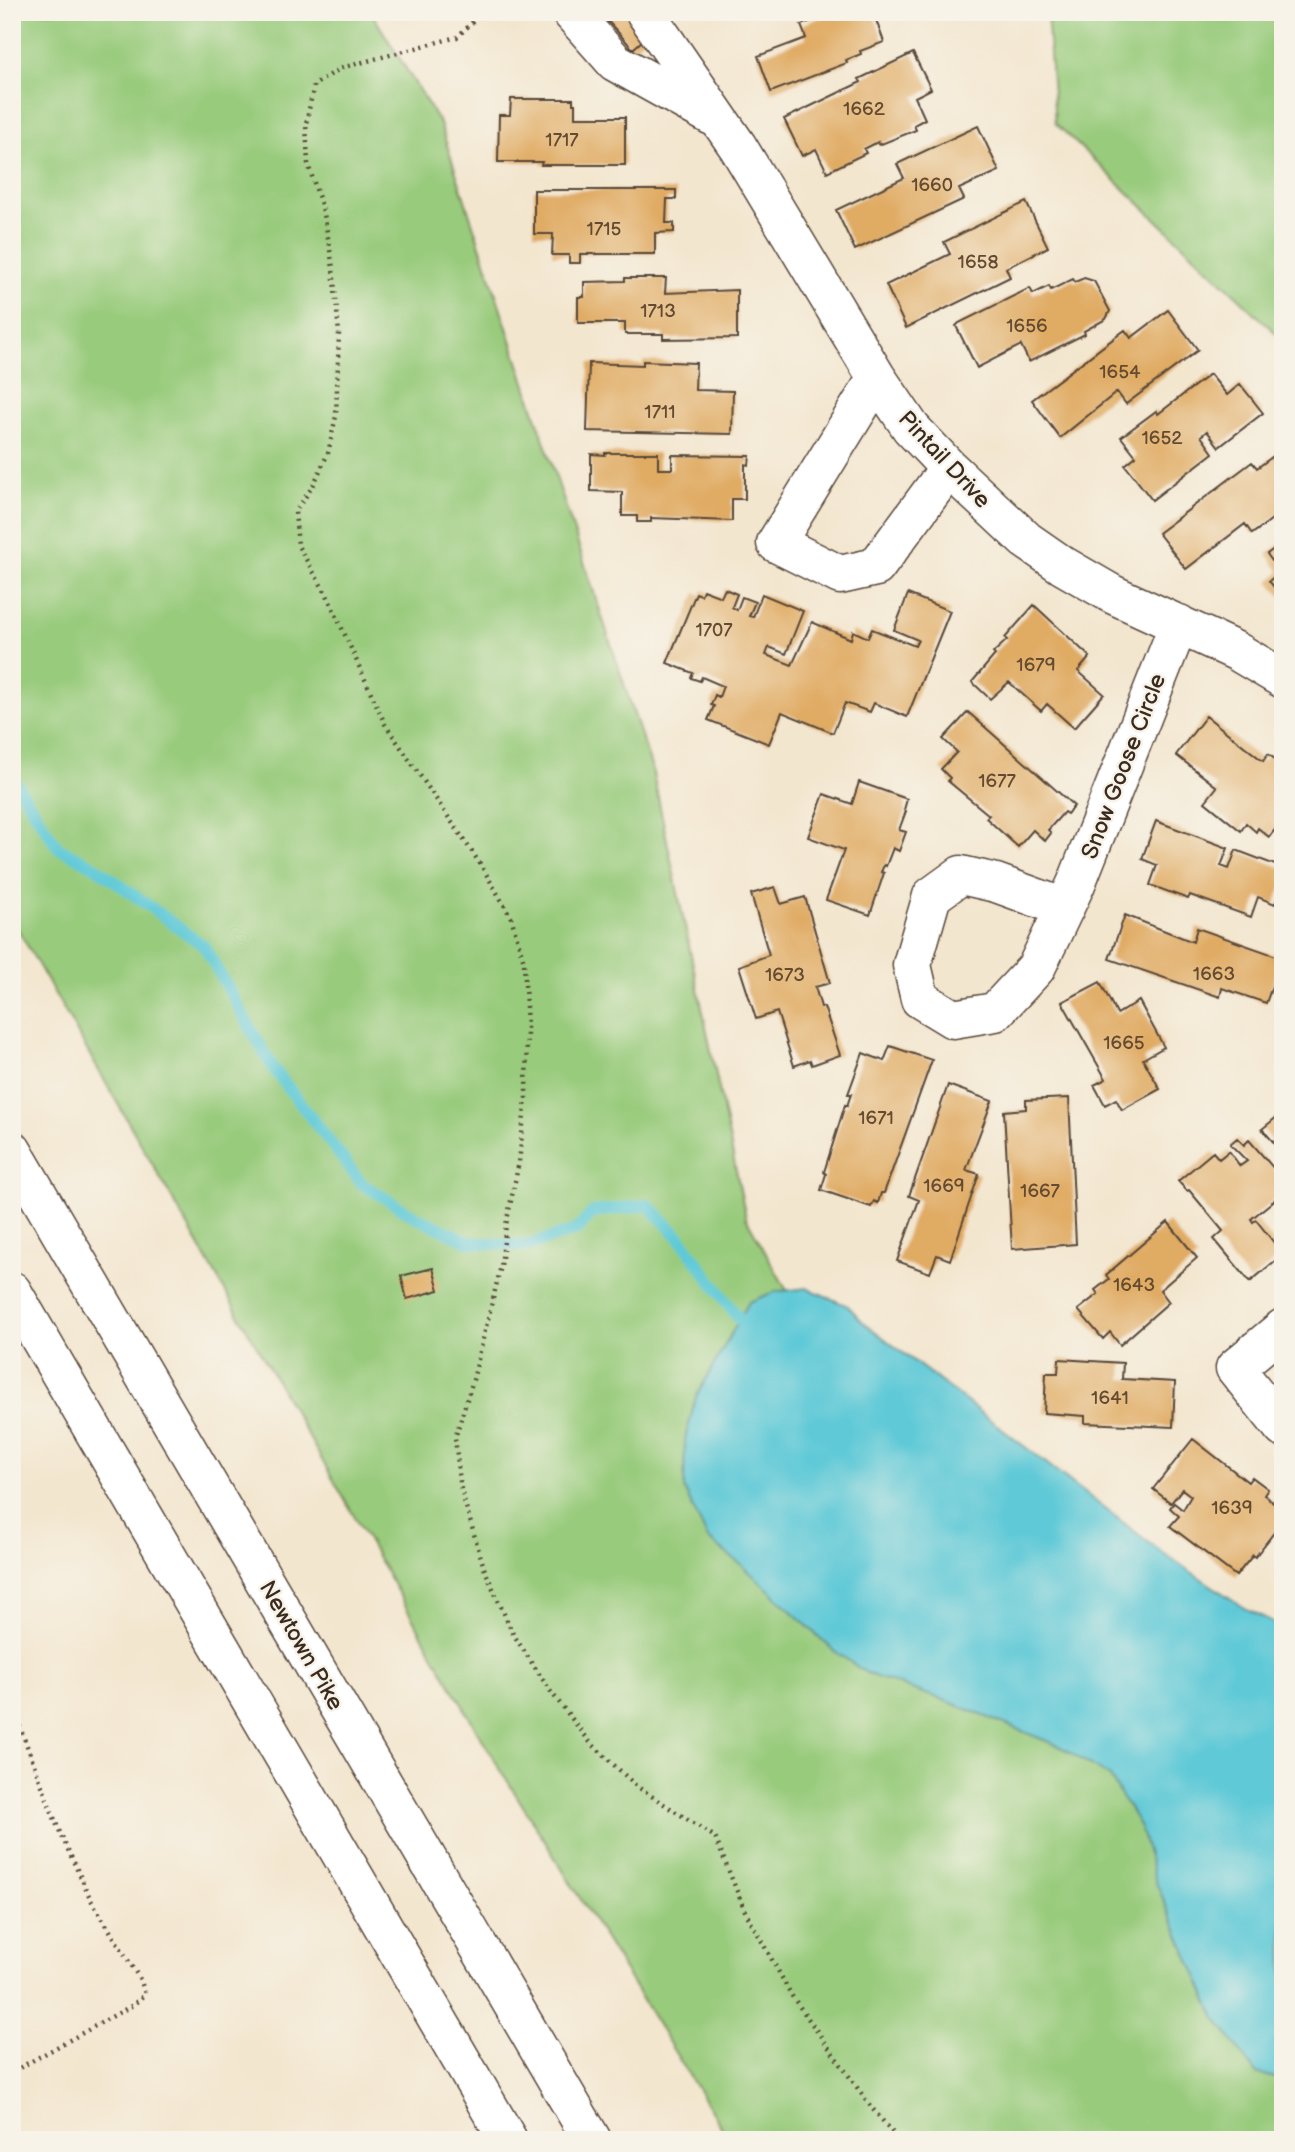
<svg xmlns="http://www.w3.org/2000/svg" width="1295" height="2152" font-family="'Balsamiq Sans',sans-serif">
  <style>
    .green { fill: #98cb7b; stroke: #6a7a4c; stroke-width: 2 }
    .water { fill: #5ec9d7; stroke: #4c7a7a; stroke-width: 2 }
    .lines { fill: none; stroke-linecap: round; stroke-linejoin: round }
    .stream { stroke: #5ec9d7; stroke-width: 12 }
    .building { fill: #e0ab64 }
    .minor-casing { stroke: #574639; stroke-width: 41 }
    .highway-casing { stroke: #574639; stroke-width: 41 }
    .path { stroke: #574639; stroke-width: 4.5; stroke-dasharray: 2 5; stroke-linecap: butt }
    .minor { stroke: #fff; stroke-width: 38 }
    .highway { stroke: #fff; stroke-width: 38 }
    .labels { text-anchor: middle; stroke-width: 5; stroke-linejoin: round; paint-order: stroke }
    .number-label { font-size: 19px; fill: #644a30 }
    .street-label { font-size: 23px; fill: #3b2a1e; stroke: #f7f3e8 }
  </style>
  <rect width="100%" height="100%" fill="#f7f3e8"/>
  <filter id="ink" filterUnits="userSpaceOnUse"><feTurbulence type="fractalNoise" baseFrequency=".0143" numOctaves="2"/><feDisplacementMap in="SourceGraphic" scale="14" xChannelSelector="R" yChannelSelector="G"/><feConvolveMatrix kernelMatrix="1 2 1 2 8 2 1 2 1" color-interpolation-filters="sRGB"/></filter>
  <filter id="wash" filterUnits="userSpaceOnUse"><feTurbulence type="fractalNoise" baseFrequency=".00686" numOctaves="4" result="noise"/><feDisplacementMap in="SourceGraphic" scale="28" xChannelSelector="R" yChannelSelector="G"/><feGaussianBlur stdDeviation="1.57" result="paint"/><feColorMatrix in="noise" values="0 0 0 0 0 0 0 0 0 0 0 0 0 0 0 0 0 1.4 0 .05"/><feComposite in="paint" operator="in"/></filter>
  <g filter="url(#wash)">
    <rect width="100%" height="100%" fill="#f3e6cf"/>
    <path class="green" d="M 12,12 L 371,12 L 440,124 L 652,769 L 746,1218 L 959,1596 L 1283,1844 L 1283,2140 L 729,2140 L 483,1741 L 12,919 Z
      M 1047,12 L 1283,12 L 1283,340 L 1055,123 Z"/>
    <path class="water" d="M 807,1288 L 848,1306 L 863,1322 L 1160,1551 L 1245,1608 L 1283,1627 L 1283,2080 L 1256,2073 L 1215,2017 L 1157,1885 L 1140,1827 L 1110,1777 L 1059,1746 L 949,1702 L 868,1674 L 833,1650 L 743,1566 L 708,1539 L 684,1489 L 685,1439 L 696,1397 L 749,1302 L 774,1292 Z"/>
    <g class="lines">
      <path class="stream" d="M 12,777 L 58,848 L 94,866 L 204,946 L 273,1068 L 362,1184 L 416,1217 L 469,1242 L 526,1246 L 577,1230 L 593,1212 L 648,1205 L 680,1238 L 739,1319 L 752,1330"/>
    </g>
    <g id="blocks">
      <path class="building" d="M 611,12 L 636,12 L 653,31 L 633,49 L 605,18 Z
        M 823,12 L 873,12 L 884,42 L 860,51 L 861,54 L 846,60 L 847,63 L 771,92 L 758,56 L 806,38 L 801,25 L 824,16 Z
        M 913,53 L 931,89 L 915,97 L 925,119 L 914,125 L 916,130 L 879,145 L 878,142 L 864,149 L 866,153 L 827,172 L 816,149 L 802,156 L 784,119 L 861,82 L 859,79 Z
        M 511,99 L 573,99 L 573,104 L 575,104 L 575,117 L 625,117 L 625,165 L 541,165 L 542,162 L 498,162 L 499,115 L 510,115 Z
        M 978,126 L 999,171 L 959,189 L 964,199 L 855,250 L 836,210 L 904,178 L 897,164 Z
        M 534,190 L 676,190 L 676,199 L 667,199 L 666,223 L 674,223 L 674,232 L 655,233 L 655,254 L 580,254 L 580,263 L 569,263 L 569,255 L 552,255 L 553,234 L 534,234 Z
        M 1026,202 L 1048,247 L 1006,268 L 1010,277 L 906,328 L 886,285 L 950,254 L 944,242 Z
        M 625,278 L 666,278 L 665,293 L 737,290 L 737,338 L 663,339 L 663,334 L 625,334 L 625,323 L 578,323 L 578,297 L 584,297 L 584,282 L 625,281 Z
        M 1084,278 L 1094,281 L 1110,311 L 1106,319 L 1084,331 L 1085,334 L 1029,362 L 1021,345 L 977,368 L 956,326 L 959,323 L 1030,288 L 1033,294 L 1049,286 L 1051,290 L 1073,279 L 1075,282 Z
        M 1168,310 L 1198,350 L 1126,404 L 1117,392 L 1060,438 L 1032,400 L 1125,330 L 1131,338 Z
        M 643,361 L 696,363 L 695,390 L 733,391 L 732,434 L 587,431 L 589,363 L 643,365 Z
        M 1210,374 L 1227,395 L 1240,384 L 1263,413 L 1219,447 L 1207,431 L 1201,436 L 1213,453 L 1152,500 L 1125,465 L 1136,456 L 1121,437 L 1156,411 L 1158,414 Z
        M 1283,449 L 1283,511 L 1252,534 L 1245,524 L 1186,569 L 1158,533 L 1252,462 L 1257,468 Z
        M 605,453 L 658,453 L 658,469 L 672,469 L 672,455 L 750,456 L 749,465 L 745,464 L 745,499 L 732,499 L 732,521 L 651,518 L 651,522 L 637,522 L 637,516 L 622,516 L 622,492 L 591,491 L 591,454 L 605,455 Z
        M 1283,542 L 1283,598 L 1269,581 L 1280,572 L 1267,554 Z
        M 725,589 L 737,594 L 732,607 L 737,610 L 742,597 L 755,602 L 749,616 L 753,617 L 762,594 L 803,611 L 786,654 L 769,647 L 766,655 L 792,665 L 812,622 L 851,639 L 853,631 L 868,638 L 872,629 L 915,646 L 918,640 L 894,630 L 908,594 L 950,611 L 907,717 L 874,703 L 870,712 L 845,703 L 833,733 L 782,712 L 769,744 L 708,720 L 714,706 L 711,705 L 715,695 L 719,697 L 723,686 L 702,677 L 700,681 L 691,678 L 693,673 L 667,663 L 696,593 L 701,595 L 703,590 L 721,597 Z
        M 1034,605 L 1090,657 L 1078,671 L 1104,694 L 1074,728 L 1047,704 L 1041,711 L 1009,682 L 990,699 L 972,682 L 995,655 L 993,653 L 1007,640 L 1005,638 Z
        M 968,712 L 1074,806 L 1067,814 L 1064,812 L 1048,830 L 1051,833 L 1045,841 L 1033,830 L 1018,847 L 986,818 L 989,815 L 948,781 L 950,778 L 941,769 L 957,752 L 943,739 Z
        M 1206,716 L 1263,761 L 1268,754 L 1283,765 L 1279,773 L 1283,776 L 1283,820 L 1269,837 L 1258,828 L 1256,832 L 1246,823 L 1241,831 L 1205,802 L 1217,787 L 1176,755 Z
        M 859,782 L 907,799 L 904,810 L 906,811 L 899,830 L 906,832 L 899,851 L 893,848 L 886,866 L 884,865 L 881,872 L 884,873 L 870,915 L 826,900 L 844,850 L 808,837 L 824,794 L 852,804 Z
        M 1156,821 L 1228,848 L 1221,866 L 1229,869 L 1236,850 L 1283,868 L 1283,884 L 1275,904 L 1258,897 L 1251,917 L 1190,895 L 1188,899 L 1150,885 L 1157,865 L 1142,859 Z
        M 775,887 L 781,904 L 805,897 L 830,983 L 815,987 L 821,1007 L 824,1007 L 840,1055 L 812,1065 L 810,1060 L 794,1066 L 777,1012 L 756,1019 L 739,966 L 769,955 L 751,894 Z
        M 1125,915 L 1193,942 L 1197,928 L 1282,958 L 1266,1003 L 1222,988 L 1220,997 L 1109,959 Z
        M 1100,982 L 1117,1014 L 1139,1001 L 1164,1047 L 1143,1059 L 1160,1089 L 1122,1110 L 1116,1099 L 1105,1105 L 1094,1085 L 1106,1079 L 1062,1002 Z
        M 890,1046 L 932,1060 L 884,1193 L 881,1193 L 878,1203 L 874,1201 L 871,1207 L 821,1190 L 826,1174 L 824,1172 L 845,1105 L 847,1106 L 851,1094 L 848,1094 L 863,1053 L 884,1061 Z
        M 948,1085 L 992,1101 L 966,1170 L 979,1174 L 950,1260 L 937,1255 L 930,1273 L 897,1261 L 919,1200 L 909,1196 Z
        M 1069,1098 L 1076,1244 L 1012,1249 L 1004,1111 L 1026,1109 L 1026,1100 Z
        M 1283,1112 L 1283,1153 L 1262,1129 Z
        M 1237,1138 L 1244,1145 L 1249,1140 L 1283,1179 L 1283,1193 L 1251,1219 L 1253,1222 L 1256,1220 L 1283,1254 L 1250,1282 L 1214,1239 L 1223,1231 L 1189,1190 L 1187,1191 L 1178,1181 L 1213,1152 L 1219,1159 L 1229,1151 L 1240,1166 L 1247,1161 L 1230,1144 Z
        M 1168,1222 L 1197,1258 L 1160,1290 L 1169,1302 L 1120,1345 L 1110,1332 L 1103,1339 L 1078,1310 L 1098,1294 L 1095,1290 L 1109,1279 L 1106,1275 Z
        M 433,1268 L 439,1290 L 407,1299 L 401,1276 Z
        M 1059,1359 L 1123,1363 L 1122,1379 L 1175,1382 L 1173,1427 L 1085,1423 L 1085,1416 L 1044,1413 L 1046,1373 L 1058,1373 Z
        M 1193,1439 L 1248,1482 L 1252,1477 L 1268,1489 L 1264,1495 L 1280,1507 L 1278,1509 L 1283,1513 L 1283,1521 L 1255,1557 L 1253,1555 L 1236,1576 L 1170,1526 L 1179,1516 L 1170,1508 L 1174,1503 L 1183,1510 L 1191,1496 L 1182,1489 L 1171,1503 L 1153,1489 Z"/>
    </g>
  </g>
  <g filter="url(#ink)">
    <use href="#blocks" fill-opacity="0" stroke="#574639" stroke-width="2"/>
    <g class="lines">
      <g class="minor-casing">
        <path id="minor" d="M 571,12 L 615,62 L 712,116
          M 645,12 L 738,147 L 877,378 L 911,428 L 949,468 L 1026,540 L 1062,565 L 1112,594 L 1236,651 L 1283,679
          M 877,378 L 776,543 L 840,575 L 876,567 L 949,468
          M 1065,908 L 996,883 L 961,875 L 932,896 L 912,965 L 920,999 L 953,1019 L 995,1012 L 1036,968 L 1076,884 L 1179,624
          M 1283,1328 L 1235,1368 L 1283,1428"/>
      </g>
      <g class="highway-casing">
        <path id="highway" d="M 12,1150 L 592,2140
          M 12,1291 L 508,2140"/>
      </g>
      <path class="path" d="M 483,12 L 457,37 L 341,68 L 314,85 L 306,124 L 308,164 L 324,214 L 333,268 L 339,333 L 336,416 L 328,453 L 313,486 L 295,512 L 298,546 L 327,595 L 385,724 L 481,865 L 511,917 L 524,962 L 527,1028 L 526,1097 L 519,1162 L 506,1225 L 501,1266 L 473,1380 L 455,1438 L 461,1490 L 484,1568 L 513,1634 L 551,1692 L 590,1742 L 636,1786 L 715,1837 L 745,1911 L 792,1996 L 871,2107 L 899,2140
        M 12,1706 L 58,1828 L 91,1900 L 141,1981 L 145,1994 L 133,2005 L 12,2072"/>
      <use href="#minor" class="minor"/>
      <use href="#highway" class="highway"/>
    </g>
  </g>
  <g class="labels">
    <g class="number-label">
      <text x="864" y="115">1662</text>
      <text x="562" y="146">1717</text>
      <text x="932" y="191">1660</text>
      <text x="604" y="235">1715</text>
      <text x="978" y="268">1658</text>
      <text x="658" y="317">1713</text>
      <text x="1027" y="332">1656</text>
      <text x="1120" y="378">1654</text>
      <text x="660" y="418">1711</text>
      <text x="1162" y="444">1652</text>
      <text x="714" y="636">1707</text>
      <text x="1036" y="671">1679</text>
      <text x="997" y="787">1677</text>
      <text x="1214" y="980">1663</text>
      <text x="785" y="981">1673</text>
      <text x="1124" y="1049">1665</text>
      <text x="876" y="1124">1671</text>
      <text x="944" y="1192">1669</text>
      <text x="1040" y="1197">1667</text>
      <text x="1134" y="1291">1643</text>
      <text x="1110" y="1404">1641</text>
      <text x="1232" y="1514">1639</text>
    </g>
    <g class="street-label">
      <text transform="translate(945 459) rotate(47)" y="8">Pintail Drive</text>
      <text transform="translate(1123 766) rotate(-69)" y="8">Snow Goose Circle</text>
      <text transform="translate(302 1645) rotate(60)" y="8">Newtown Pike</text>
    </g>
  </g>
  <rect width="1295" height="2152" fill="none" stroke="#f7f3e8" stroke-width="42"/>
</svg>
